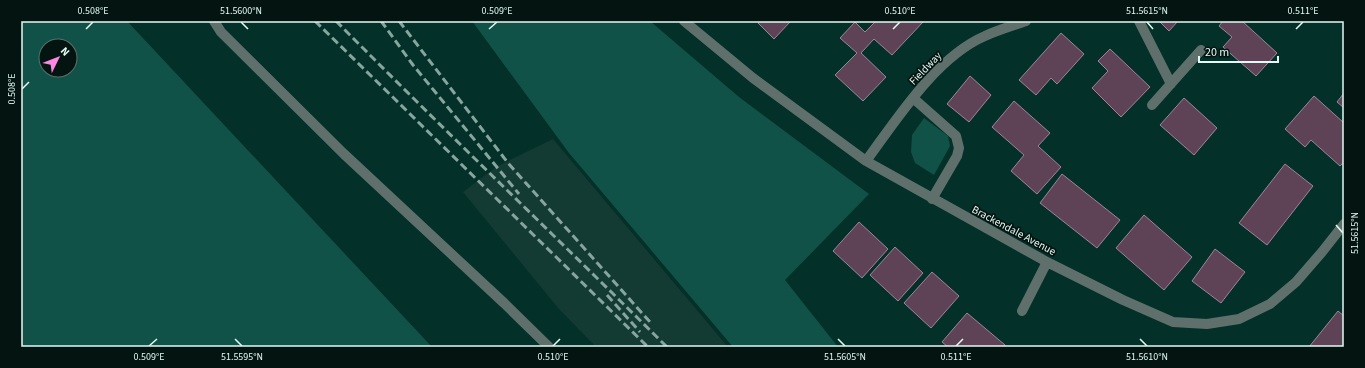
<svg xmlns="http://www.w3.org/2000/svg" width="1365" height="368" font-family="'Source Sans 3',sans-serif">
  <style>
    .built { fill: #133b34 }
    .green { fill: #105247; fill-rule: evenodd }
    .building { fill: #5e4357; stroke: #a2839a }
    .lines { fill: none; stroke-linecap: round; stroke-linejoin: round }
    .service { stroke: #5f706c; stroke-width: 10 }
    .minor { stroke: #5f706c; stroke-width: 10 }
    .rail { stroke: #85a59e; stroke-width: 3; stroke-dasharray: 8 4; stroke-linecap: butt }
    .ticks { fill: none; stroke: #e3f9f3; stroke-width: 1.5 }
    .labels { text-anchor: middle; stroke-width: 3.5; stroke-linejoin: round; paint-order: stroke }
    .street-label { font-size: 11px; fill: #e3f9f3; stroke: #041411 }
    .neatline { fill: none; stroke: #e3f9f3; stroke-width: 1.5 }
    .ticks-label { font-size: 10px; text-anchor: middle; fill: #e3f9f3 }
  </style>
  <rect width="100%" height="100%" fill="#033028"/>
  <path class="built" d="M 553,139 L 728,347 L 596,347 L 559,309 L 463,192 L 496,167 Z"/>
  <path class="green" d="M 21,21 L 127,21 L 432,347 L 21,347 ZM 46,46 L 70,46 L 70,70 L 46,70 Z
    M 472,21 L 650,21 L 739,97 L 869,194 L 785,280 L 838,347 L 733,347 L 569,153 Z
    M 924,118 L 948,136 L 950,146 L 934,175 L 915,163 L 911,152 L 912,135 Z"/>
  <path class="building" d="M 760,21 L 789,21 L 790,22 L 774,39 L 758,23 Z
    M 876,21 L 924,21 L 892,55 L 874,39 L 861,53 L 886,77 L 863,101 L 835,75 L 857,53 L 840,38 L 855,22 L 865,32 Z
    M 1159,21 L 1178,21 L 1169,31 Z
    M 1223,21 L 1242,21 L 1277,53 L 1256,76 L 1223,47 L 1232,37 L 1219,26 Z
    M 1061,33 L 1084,54 L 1057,84 L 1051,78 L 1036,95 L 1019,80 Z
    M 1110,49 L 1150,87 L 1121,117 L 1092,88 L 1108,71 L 1098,61 Z
    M 970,76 L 991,95 L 969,122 L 947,104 Z
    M 1344,93 L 1344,108 L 1337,102 Z
    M 1314,96 L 1344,123 L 1344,162 L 1340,166 L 1311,140 L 1305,147 L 1285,129 Z
    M 1184,98 L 1217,128 L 1194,155 L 1160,125 Z
    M 1014,101 L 1050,133 L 1038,146 L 1061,167 L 1037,194 L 1011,171 L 1024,155 L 992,127 Z
    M 1285,164 L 1313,186 L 1267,245 L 1239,223 Z
    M 1062,174 L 1120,220 L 1097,248 L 1040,203 Z
    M 1144,215 L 1192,257 L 1164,290 L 1116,248 Z
    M 859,222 L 888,249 L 862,278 L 833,251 Z
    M 895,247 L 923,273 L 898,301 L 870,275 Z
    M 1215,249 L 1245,272 L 1221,303 L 1192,281 Z
    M 932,272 L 959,296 L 931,328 L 904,303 Z
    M 1338,311 L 1344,316 L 1344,347 L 1309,347 Z
    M 967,313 L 1005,345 L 1004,347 L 948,347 L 942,342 Z"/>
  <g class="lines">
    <path class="service" d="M 214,21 L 221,32 L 344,154 L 504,303 L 549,347"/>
    <path class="minor" d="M 684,21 L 753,78 L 866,161 L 1047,262 L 1123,300 L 1173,322 L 1207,324 L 1239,319 L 1270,304 L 1296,282 L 1322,252 L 1344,224
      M 1139,21 L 1171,84
      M 913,98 L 956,136 L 959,148 L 957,156 L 932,199
      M 1152,105 L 1201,50
      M 866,161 C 897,119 936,57 985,36 C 998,30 1012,26 1026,21
      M 1022,311 L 1047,262"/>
    <path class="rail" d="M 315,21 L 648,347
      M 336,21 C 445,131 557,238 667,347
      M 381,21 L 413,65 L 519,194
      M 399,21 L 508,163 L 650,322
      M 607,295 L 640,332"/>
  </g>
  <path class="ticks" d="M 241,22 L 248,29M 1147,22 L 1153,29M 86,29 L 93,22M 489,29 L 497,22M 893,29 L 900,22M 1296,29 L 1303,22M 22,89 L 29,82M 1336,225 L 1343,233M 235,339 L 242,346M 838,339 L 845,346M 1140,339 L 1147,346M 149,346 L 157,339M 553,346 L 560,339M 956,346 L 963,339"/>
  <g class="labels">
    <g class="street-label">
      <text transform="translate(925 68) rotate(-46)" y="4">Fieldway</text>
      <text transform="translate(1014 230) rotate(28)" y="4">Brackendale Avenue</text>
    </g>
  </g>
  <rect width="1365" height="368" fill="none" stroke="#041411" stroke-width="44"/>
  <g transform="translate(58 58) rotate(47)"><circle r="19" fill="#041411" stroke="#5d706b"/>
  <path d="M0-3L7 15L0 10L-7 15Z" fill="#fd86e3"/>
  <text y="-6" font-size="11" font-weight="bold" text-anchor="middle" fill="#e3f9f3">N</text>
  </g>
  <path d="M1199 56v6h79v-6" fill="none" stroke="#e3f9f3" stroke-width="2"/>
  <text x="1205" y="56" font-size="12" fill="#e3f9f3" stroke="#041411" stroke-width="3" paint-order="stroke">20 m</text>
  <rect x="22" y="22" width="1321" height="324" class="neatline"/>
  <g class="ticks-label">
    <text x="93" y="14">0.508°E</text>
    <text x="241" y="14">51.5600°N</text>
    <text x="497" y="14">0.509°E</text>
    <text x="900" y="14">0.510°E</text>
    <text x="1147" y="14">51.5615°N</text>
    <text x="1303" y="14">0.511°E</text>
    <text transform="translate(11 89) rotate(-90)" y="4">0.508°E</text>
    <text transform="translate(1354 233) rotate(-90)" y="4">51.5615°N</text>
    <text x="149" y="360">0.509°E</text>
    <text x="242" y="360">51.5595°N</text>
    <text x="553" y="360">0.510°E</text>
    <text x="845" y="360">51.5605°N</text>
    <text x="956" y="360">0.511°E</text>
    <text x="1147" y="360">51.5610°N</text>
  </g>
</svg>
